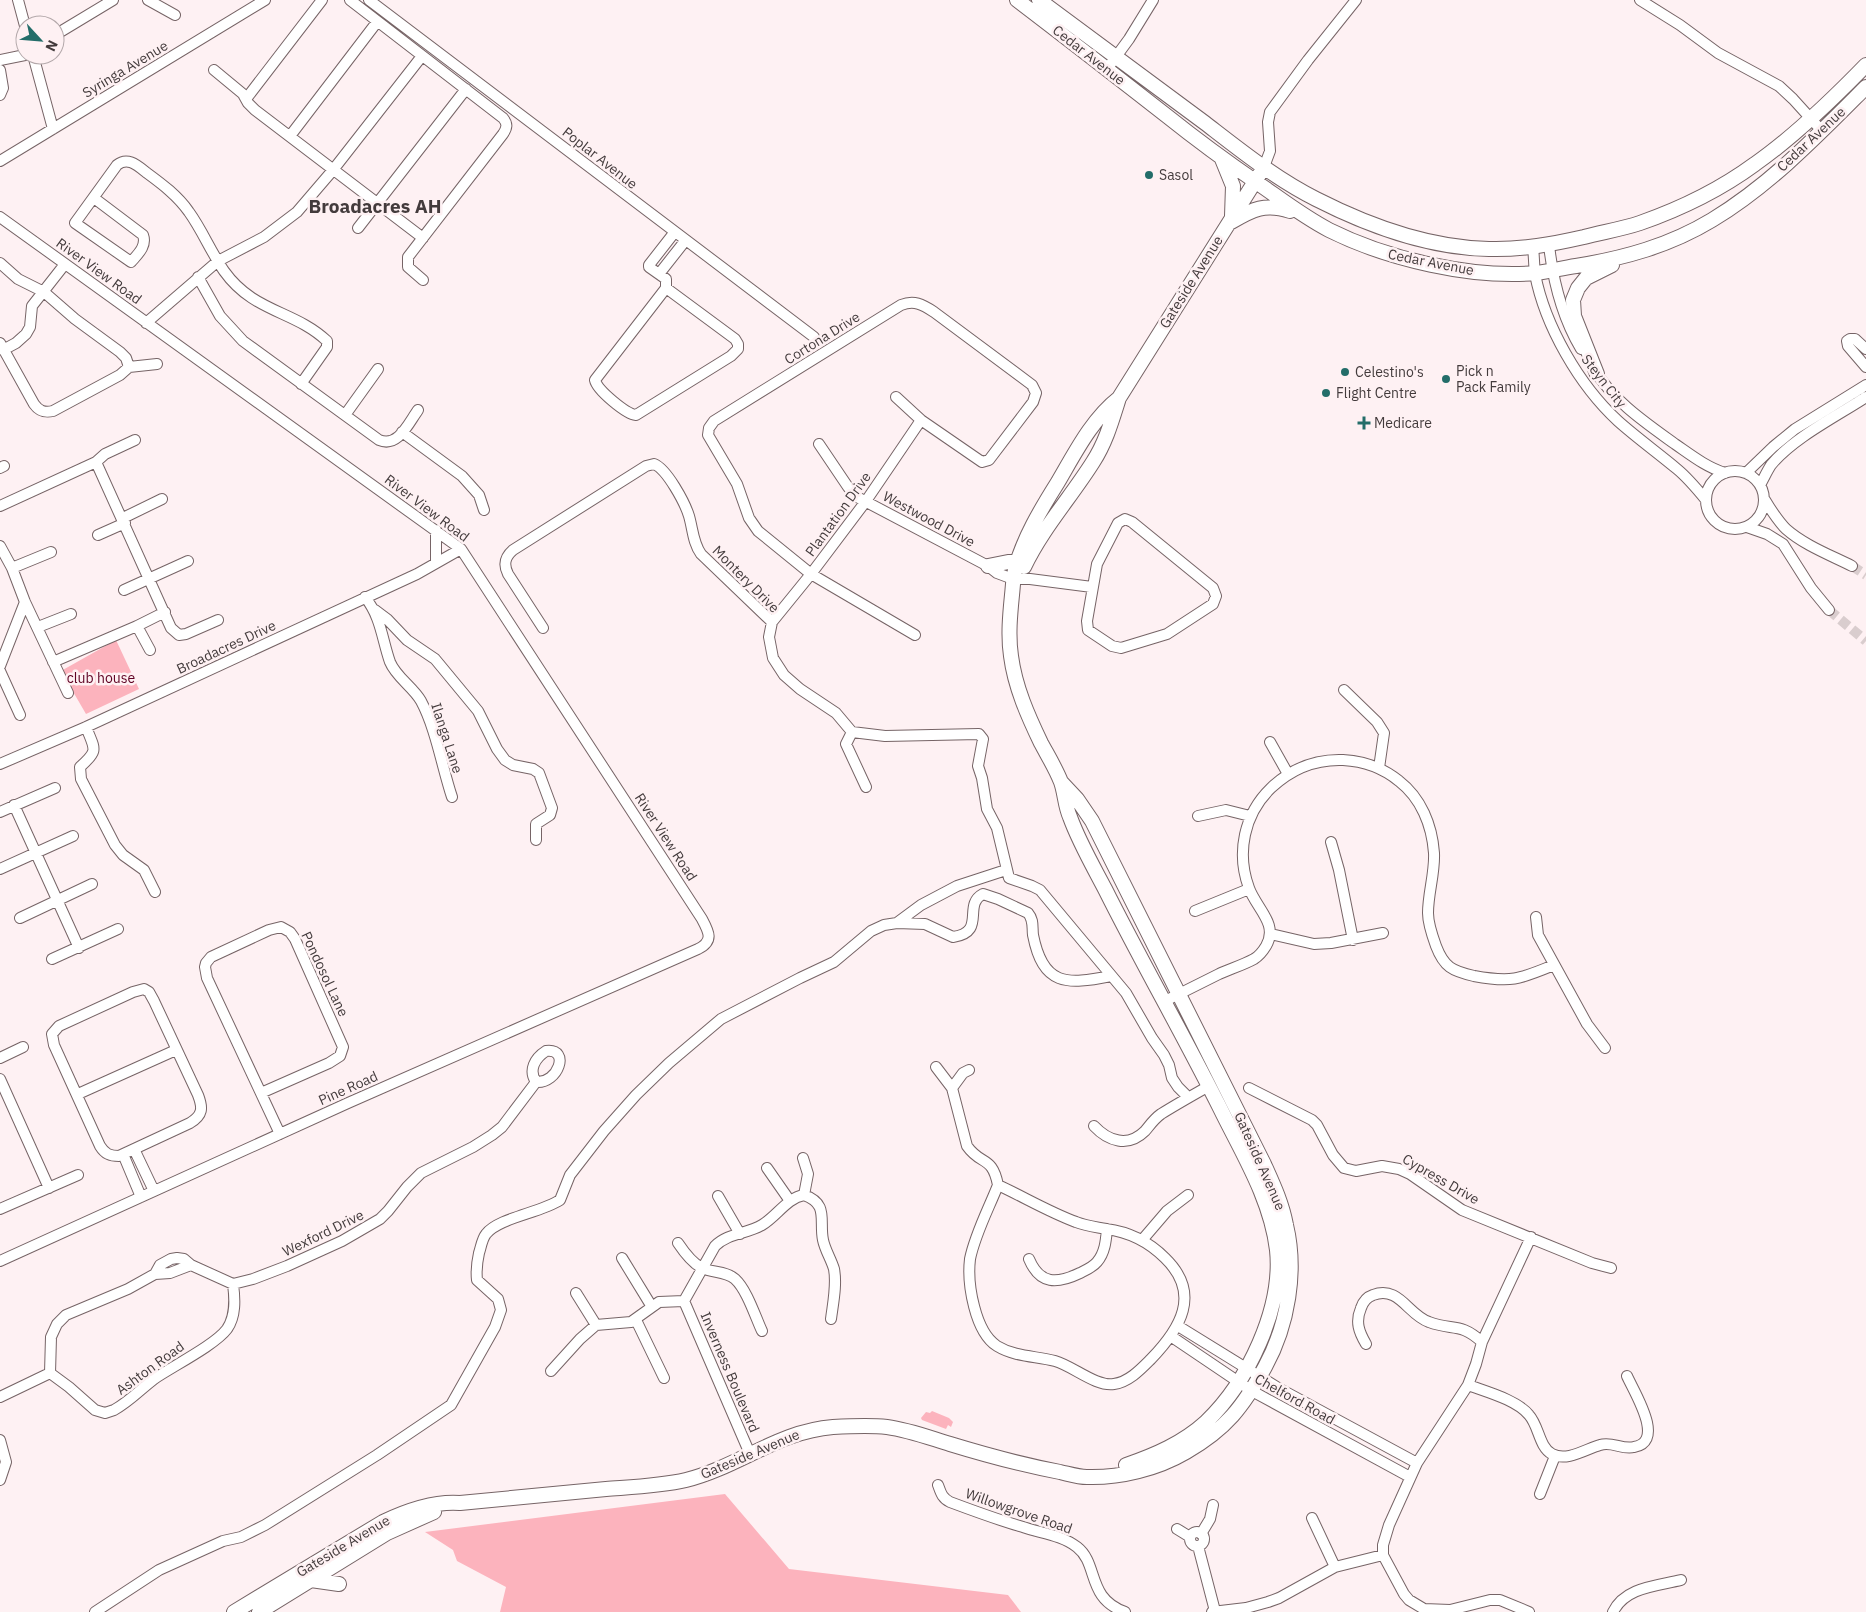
<svg xmlns="http://www.w3.org/2000/svg" width="1866" height="1612" font-family="'IBM Plex Sans',sans-serif">
  <style>
    .green { fill: #fcb3bd }
    .lines { fill: none; stroke-linecap: round; stroke-linejoin: round }
    .street-tunnel { stroke: #d9cdce; stroke-width: 10; stroke-dasharray: 10 5; stroke-linecap: butt }
    .street-casing { stroke: #766466; stroke-width: 12 }
    .secondary-casing { stroke: #766466; stroke-width: 16 }
    .street { stroke: #fff; stroke-width: 10 }
    .secondary { stroke: #fff; stroke-width: 14 }
    .poi-dot { fill: #236d69; stroke: #fef1f3; stroke-width: 2 }
    .labels { text-anchor: middle; stroke-width: 5; stroke-linejoin: round; paint-order: stroke }
    .street-label { font-size: 14px; fill: #433b3c; stroke: #fef1f3 }
    .poi-label { font-size: 14px; fill: #433b3c; stroke: #fef1f3; text-anchor: start }
    .park-label { font-size: 14px; fill: #5f0223; stroke: #fef1f3 }
    .district-label { font-size: 19px; font-weight: bold; fill: #433b3c; stroke: #fef1f3 }
  </style>
  <rect width="100%" height="100%" fill="#fef1f3"/>
  <path class="green" d="M 116,640 L 139,689 L 86,714 L 61,671 Z
    M 932,1411 L 949,1418 L 953,1422 L 951,1427 L 948,1425 L 946,1429 L 922,1420 L 921,1418 L 926,1412 L 930,1413 Z
    M 725,1494 L 789,1569 L 1008,1595 L 1021,1612 L 500,1612 L 506,1587 L 457,1561 L 453,1550 L 425,1532 Z"/>
  <g class="lines">
    <path class="street-tunnel" d="M 1852,566 L 1866,575
      M 1829,610 L 1866,641"/>
    <g class="street-casing">
      <path id="street" d="M 18,0 L 25,26
        M 148,0 L 175,15
        M 350,0 L 503,118 C 508,124 507,128 503,134 L 408,257 L 408,267 L 423,280
        M 369,0 L 814,337
        M 1640,0 L 1680,25 L 1718,53 L 1779,86 L 1793,99 L 1822,131
        M 55,35 L 113,0
        M 33,55 L 53,129
        M 0,60 L 25,55
        M 1107,69 L 1129,39 L 1153,0
        M 0,70 L 3,88 L 0,95
        M 214,70 L 243,94 L 248,103 L 255,110 L 423,238
        M 246,99 L 322,0
        M 290,136 L 377,22
        M 0,161 L 265,0
        M 1264,167 L 1270,151 L 1268,122 L 1270,112 L 1308,60 L 1356,0
        M 94,198 L 143,235 C 147,246 138,254 131,262 L 75,223 L 117,165 C 128,156 138,166 147,173 C 162,184 178,196 189,212 C 202,230 211,252 224,271 C 254,313 294,310 327,341 L 327,347 L 301,384
        M 0,217 L 461,549 L 702,919 C 709,932 714,941 698,949 L 348,1103 L 0,1261
        M 358,228 L 466,89
        M 1549,245 C 1553,281 1562,317 1581,349
        M 1533,247 C 1534,256 1534,265 1535,274 C 1545,326 1579,385 1618,421 C 1637,438 1658,453 1677,469 C 1688,478 1697,489 1706,500
        M 0,263 L 18,279 L 44,292 L 75,319 L 120,352 L 126,358 L 129,367
        M 659,274 L 685,241
        M 198,277 L 220,316 L 243,341 L 379,440 C 398,448 408,424 418,410
        M 666,288 L 735,339 L 738,344 L 738,349 L 731,356 L 636,415 C 626,414 597,390 595,380 L 666,288 L 666,279 L 649,267 L 649,265 L 674,233
        M 146,323 L 218,261 L 264,237 L 297,212 L 333,170 L 422,56
        M 0,343 L 34,404 C 39,411 44,413 53,411 L 120,375 L 129,367 L 157,364
        M 1866,349 L 1855,339 L 1850,339 L 1847,341 L 1848,346 L 1866,367
        M 3,350 L 16,343 L 26,334 L 30,327 L 32,306 L 65,264
        M 1594,369 C 1613,401 1646,423 1675,444 C 1691,455 1706,467 1725,473
        M 896,397 L 921,420 L 982,462 L 989,460 L 992,456 L 1033,402 L 1036,393 L 1032,385 L 934,312 C 922,304 914,300 901,305 L 714,421 L 709,428 L 708,435 L 737,484 L 749,518 L 758,531 L 811,574 L 915,635
        M 345,415 L 378,369
        M 921,420 L 866,501 L 811,574 L 772,622 L 769,637 L 773,658 L 784,675 L 800,689 L 836,713 L 852,732 L 885,736 L 979,734 L 983,739 L 978,766 L 982,778 L 987,809 L 997,828 L 1009,878 L 1032,886 L 1040,890 L 1126,993 L 1152,1038 L 1164,1055 L 1169,1065 L 1172,1078 L 1178,1087 L 1188,1097
        M 402,432 L 462,476 L 479,495 L 484,510
        M 819,444 L 848,487 L 857,497 L 988,566 L 997,573 L 1013,579 L 1030,579 L 1092,587
        M 96,462 L 171,628 L 179,635 L 186,634 L 218,620
        M 0,468 L 4,466
        M1706 500a29 29 0 1 1 58 0a29 29 0 1 1-58 0Z
        M 1746,473 L 1773,447 L 1795,429 L 1866,385
        M 1760,485 C 1764,478 1767,471 1771,465 C 1793,438 1837,416 1866,397
        M 1765,500 C 1771,510 1777,520 1786,529 C 1804,545 1830,555 1852,566
        M 0,506 L 96,462 L 105,454 L 135,440
        M 123,518 L 162,499
        M 1125,519 L 1132,522 L 1213,588 L 1216,596 L 1213,604 L 1167,634 L 1121,648 L 1112,646 L 1088,630 L 1087,621 L 1097,564 L 1118,523 Z
        M 1747,527 L 1767,534 L 1783,544 L 1811,588 L 1829,610
        M 98,535 L 125,523
        M 0,546 L 12,568 L 25,602 L 68,693
        M 436,563 L 436,530
        M 12,568 L 51,552
        M 124,590 L 188,561
        M 365,597 C 381,617 382,639 390,662 C 396,677 413,687 421,701 C 436,729 442,767 452,797
        M 375,610 L 387,619 L 407,640 L 435,659 L 478,711 L 497,749 L 505,760 L 513,765 L 533,769 L 539,773 L 552,808 L 550,815 L 536,824 L 536,840
        M 137,626 L 150,650
        M 38,627 L 71,614
        M 543,628 L 508,574 C 503,564 505,557 513,550 L 646,466 L 654,464 C 667,469 685,503 689,516 C 693,530 693,543 701,554 L 772,622
        M 53,662 L 137,626 L 165,612
        M 0,666 L 25,602
        M 0,671 L 20,715
        M 1344,690 L 1377,722 L 1384,733 L 1379,768
        M 86,727 C 95,750 99,750 80,767 L 81,779 L 115,845 L 123,855 L 144,870 L 155,892
        M 852,732 L 846,744 L 866,787
        M 1270,742 L 1288,774
        M 0,764 L 86,727 L 417,574 L 461,549
        M 14,805 L 79,948
        M 0,812 L 55,788
        M 1198,816 L 1226,810 L 1250,816
        M 1331,842 L 1339,870 L 1353,940
        M 0,869 L 73,836
        M 1195,911 L 1249,889
        M 1536,917 L 1538,935 L 1587,1024 L 1605,1048
        M 20,918 L 92,884
        M 898,922 L 921,905 L 957,886 L 1006,870
        M 1271,934 L 1314,944 L 1331,943 L 1383,933
        M 52,959 L 118,929
        M 144,989 L 149,992 L 154,1001 L 198,1095 C 203,1108 203,1115 190,1123 L 119,1156 C 110,1156 105,1154 100,1146 L 54,1045 L 52,1034 L 59,1026 L 133,992 Z
        M 1165,1001 C 1183,992 1201,983 1219,974 C 1230,969 1243,965 1254,959 C 1259,956 1263,951 1266,946 C 1279,924 1256,908 1249,888 C 1236,853 1244,814 1271,788 C 1291,769 1316,759 1343,760 C 1363,761 1383,768 1399,781 C 1421,798 1432,825 1434,853 C 1435,873 1428,893 1428,913 C 1428,924 1432,935 1436,946 C 1444,967 1452,971 1474,976 C 1512,983 1520,979 1554,965
        M 546,1051 C 571,1048 558,1084 536,1082 C 528,1070 535,1058 546,1051 Z
        M 0,1058 L 23,1047
        M 936,1067 L 952,1088 L 967,1146 C 981,1166 992,1155 998,1185
        M 0,1079 L 49,1188
        M 952,1088 L 963,1073 L 969,1070
        M 1249,1088 L 1312,1120 L 1317,1125 L 1333,1155 L 1344,1168 L 1356,1171 L 1382,1166 L 1399,1169 L 1410,1174 L 1462,1210 L 1592,1263 L 1611,1268
        M 261,1093 L 329,1063 L 340,1056 L 343,1047 L 295,939 L 290,932 L 281,927 L 269,930 L 211,957 L 206,963 L 205,967 L 207,978 L 280,1134
        M 78,1094 L 176,1050
        M 1094,1126 C 1108,1141 1128,1148 1145,1131 C 1150,1125 1154,1119 1161,1114 C 1177,1104 1193,1095 1209,1086
        M 134,1149 L 154,1191
        M 123,1154 L 141,1197
        M 803,1158 L 808,1174 L 804,1195
        M 767,1168 L 790,1201
        M 998,1185 C 1024,1197 1049,1212 1076,1222 C 1086,1226 1096,1227 1106,1229 C 1130,1232 1148,1241 1165,1258 C 1202,1294 1180,1329 1151,1359 C 1141,1369 1129,1382 1114,1384 C 1096,1387 1073,1366 1055,1361 C 1036,1356 1015,1357 997,1346 C 975,1332 967,1284 970,1259 C 975,1234 989,1208 998,1185 Z
        M 804,1195 C 829,1204 819,1220 823,1240 C 825,1250 831,1259 834,1269 C 837,1285 833,1303 831,1319
        M 718,1196 L 740,1234
        M 0,1209 L 78,1175
        M 1143,1239 L 1167,1211 L 1188,1195
        M 678,1243 C 684,1252 692,1263 702,1268 C 713,1273 726,1271 735,1279 C 747,1290 755,1316 762,1331
        M 622,1258 L 652,1307
        M 1029,1259 C 1040,1285 1057,1284 1080,1273 C 1086,1270 1093,1267 1097,1262 C 1105,1253 1106,1240 1107,1229
        M 155,1274 L 170,1273 L 191,1265
        M 576,1293 L 596,1325
        M 684,1301 L 715,1246 C 728,1233 747,1234 762,1225 C 777,1216 787,1198 804,1195
        M 684,1301 L 750,1454
        M 636,1320 L 664,1378
        M 1178,1326 L 1280,1389 L 1417,1463
        M 1172,1337 L 1252,1391 L 1410,1477
        M 1366,1344 C 1359,1332 1355,1322 1361,1308 C 1363,1302 1367,1297 1373,1295 C 1399,1285 1408,1315 1429,1322 C 1453,1331 1460,1322 1482,1342
        M 551,1371 L 580,1339 L 596,1325 L 631,1322 L 659,1302 L 684,1301
        M 50,1373 L 51,1337 L 57,1324 L 66,1315 L 128,1289 L 155,1274 L 160,1265 L 171,1259 L 177,1258 L 184,1259 L 191,1265 L 233,1284 L 253,1279 L 287,1266 L 342,1241 L 380,1219 L 388,1211 L 407,1187 L 421,1173 L 473,1147 L 492,1135 L 502,1127 L 536,1082
        M 50,1373 L 69,1387 L 95,1410 L 105,1413 L 114,1410 C 129,1402 141,1389 154,1379 C 173,1366 215,1345 227,1329 C 236,1316 235,1299 233,1284
        M 1468,1385 C 1487,1392 1517,1400 1529,1415 C 1539,1426 1539,1447 1552,1454 C 1567,1462 1586,1449 1600,1445 C 1612,1441 1622,1450 1634,1447 C 1666,1442 1634,1392 1627,1376
        M 0,1397 L 50,1373
        M 0,1440 L 6,1462 L 0,1480
        M 938,1485 C 941,1493 942,1498 950,1502 C 974,1511 998,1520 1023,1527 C 1040,1533 1062,1535 1077,1547 C 1099,1564 1086,1598 1125,1612
        M 1540,1494 L 1555,1456
        M 1312,1518 L 1335,1567
        M 1177,1529 L 1190,1537
        M1190 1539a7 7 0 1 1 14 0a7 7 0 1 1-14 0Z
        M 1201,1534 L 1210,1519 L 1213,1505
        M 1198,1546 L 1215,1611
        M 95,1612 L 159,1570 L 223,1541 L 241,1537 L 265,1525 L 377,1455 L 451,1405 L 495,1327 L 501,1310 L 498,1299 L 477,1280 C 476,1271 477,1262 479,1253 C 481,1247 482,1239 486,1234 C 498,1218 540,1213 560,1200 L 570,1175 L 604,1131 L 636,1095 L 669,1063 L 721,1019 L 800,978 L 834,962 L 871,931 L 884,925 L 897,923 L 925,924 L 953,937 C 987,932 962,905 983,894 L 998,899 L 1028,913 C 1034,920 1032,927 1033,935 C 1043,986 1066,985 1111,976
        M 1212,1612 L 1246,1608 L 1268,1602 L 1279,1598 L 1335,1567 L 1383,1555
        M 1529,1612 L 1500,1600 L 1490,1600 L 1450,1610 L 1424,1609 L 1409,1600 L 1404,1594 L 1383,1555 L 1383,1545 L 1389,1525 L 1417,1463 L 1468,1385 L 1476,1364 L 1482,1342 L 1531,1237
        M 1613,1612 C 1625,1587 1657,1586 1681,1580"/>
    </g>
    <g class="secondary-casing">
      <path id="secondary" d="M 1017,0 C 1067,38 1117,77 1167,116 C 1197,140 1227,162 1259,184 C 1282,200 1304,217 1329,230 C 1387,259 1472,279 1537,273 C 1550,271 1563,268 1576,266 C 1624,258 1669,246 1712,220 C 1770,185 1818,135 1866,87
        M 1039,0 C 1094,41 1149,82 1205,123 C 1240,150 1276,179 1316,199 C 1369,226 1429,248 1489,249 C 1522,250 1553,244 1584,237 C 1603,232 1622,229 1640,223 C 1680,209 1721,189 1755,164 C 1795,136 1832,100 1866,65
        M 1222,159 L 1233,186 L 1232,216
        M 1231,222 C 1253,209 1265,203 1290,211
        M 1597,374 L 1574,316 L 1573,300 L 1578,288 L 1586,278 L 1612,265
        M 1119,398 C 1092,419 1075,453 1058,482 C 1041,509 1023,539 1015,570 C 1013,579 1013,586 1012,595 C 1010,615 1008,636 1011,656 C 1015,687 1028,716 1041,743 C 1048,756 1056,769 1061,782 C 1065,793 1065,806 1070,817 C 1079,842 1093,866 1105,889 C 1142,963 1183,1034 1220,1108 C 1242,1153 1271,1199 1277,1250 C 1283,1308 1248,1382 1206,1422 C 1183,1443 1155,1455 1126,1465
        M 988,566 L 1018,560
        M 1024,567 C 1042,529 1071,497 1093,462 C 1106,442 1112,420 1119,398 L 1259,175
        M 311,1580 L 339,1584
        M 234,1612 L 383,1522 C 406,1511 435,1501 460,1503 C 508,1498 557,1494 606,1489 C 632,1487 660,1486 686,1480 C 738,1467 779,1431 833,1427 C 851,1426 870,1425 887,1427 C 909,1430 930,1438 950,1444 C 986,1455 1023,1465 1060,1472 C 1069,1474 1078,1477 1087,1477 C 1120,1478 1157,1469 1186,1452 C 1226,1429 1243,1407 1265,1367 C 1288,1325 1297,1271 1286,1225 C 1282,1203 1273,1184 1264,1164 L 1092,821 L 1077,799 L 1062,783
        M 259,1612 L 387,1533 L 434,1512"/>
    </g>
    <use href="#street" class="street"/>
    <use href="#secondary" class="secondary"/>
  </g>
  <g class="poi-dot">
    <circle cx="1149" cy="175" r="5"/>
    <circle cx="1345" cy="372" r="5"/>
    <circle cx="1446" cy="379" r="5"/>
    <circle cx="1326" cy="393" r="5"/>
    <path d="M1361.5 415.5h5v5h5v5h-5v5h-5v-5h-5v-5h5z"/>
  </g>
  <g class="labels">
    <g class="street-label">
      <text transform="translate(1089 55) rotate(38)" y="5">Cedar Avenue</text>
      <text transform="translate(125 69) rotate(-31)" y="5">Syringa Avenue</text>
      <text transform="translate(1811 139) rotate(-43)" y="5">Cedar Avenue</text>
      <text transform="translate(600 158) rotate(38)" y="5">Poplar Avenue</text>
      <text transform="translate(1431 262) rotate(11)" y="5">Cedar Avenue</text>
      <text transform="translate(99 271) rotate(36)" y="5">River View Road</text>
      <text transform="translate(1191 282) rotate(-58)" y="5">Gateside Avenue</text>
      <text transform="translate(822 338) rotate(-32)" y="5">Cortona Drive</text>
      <text transform="translate(1604 381) rotate(52)" y="5">Steyn City</text>
      <text transform="translate(427 508) rotate(37)" y="5">River View Road</text>
      <text transform="translate(838 514) rotate(-54)" y="5">Plantation Drive</text>
      <text transform="translate(929 519) rotate(28)" y="5">Westwood Drive</text>
      <text transform="translate(746 579) rotate(45)" y="5">Montery Drive</text>
      <text transform="translate(226 647) rotate(-25)" y="5">Broadacres Drive</text>
      <text transform="translate(447 738) rotate(72)" y="5">Ilanga Lane</text>
      <text transform="translate(666 837) rotate(57)" y="5">River View Road</text>
      <text transform="translate(325 974) rotate(65)" y="5">Pondosol Lane</text>
      <text transform="translate(348 1088) rotate(-24)" y="5">Pine Road</text>
      <text transform="translate(1260 1161) rotate(66)" y="5">Gateside Avenue</text>
      <text transform="translate(1441 1179) rotate(30)" y="5">Cypress Drive</text>
      <text transform="translate(323 1233) rotate(-26)" y="5">Wexford Drive</text>
      <text transform="translate(150 1368) rotate(-36)" y="5">Ashton Road</text>
      <text transform="translate(730 1372) rotate(67)" y="5">Inverness Boulevard</text>
      <text transform="translate(1295 1399) rotate(29)" y="5">Chelford Road</text>
      <text transform="translate(750 1454) rotate(-23)" y="5">Gateside Avenue</text>
      <text transform="translate(1019 1511) rotate(19)" y="5">Willowgrove Road</text>
      <text transform="translate(343 1546) rotate(-31)" y="5">Gateside Avenue</text>
    </g>
    <g class="poi-label">
      <text x="1159" y="180">Sasol</text>
      <text x="1456" y="376">Pick n<tspan x="1456" dy="16">Pack Family</tspan></text>
      <text x="1355" y="377">Celestino's</text>
      <text x="1336" y="398">Flight Centre</text>
      <text x="1374" y="428">Medicare</text>
    </g>
    <g class="park-label">
      <text x="101" y="683">club house</text>
    </g>
    <g class="district-label">
      <text x="375" y="213">Broadacres AH</text>
    </g>
  </g>
  <g transform="translate(40 40) rotate(116)"><circle r="24" fill="#fef1f3" stroke="#b3a8aa"/>
  <path d="M0-4L9 19L0 12L-9 19Z" fill="#236d69"/>
  <text y="-8" font-size="14" font-weight="bold" text-anchor="middle" fill="#433b3c">N</text>
  </g>
</svg>
